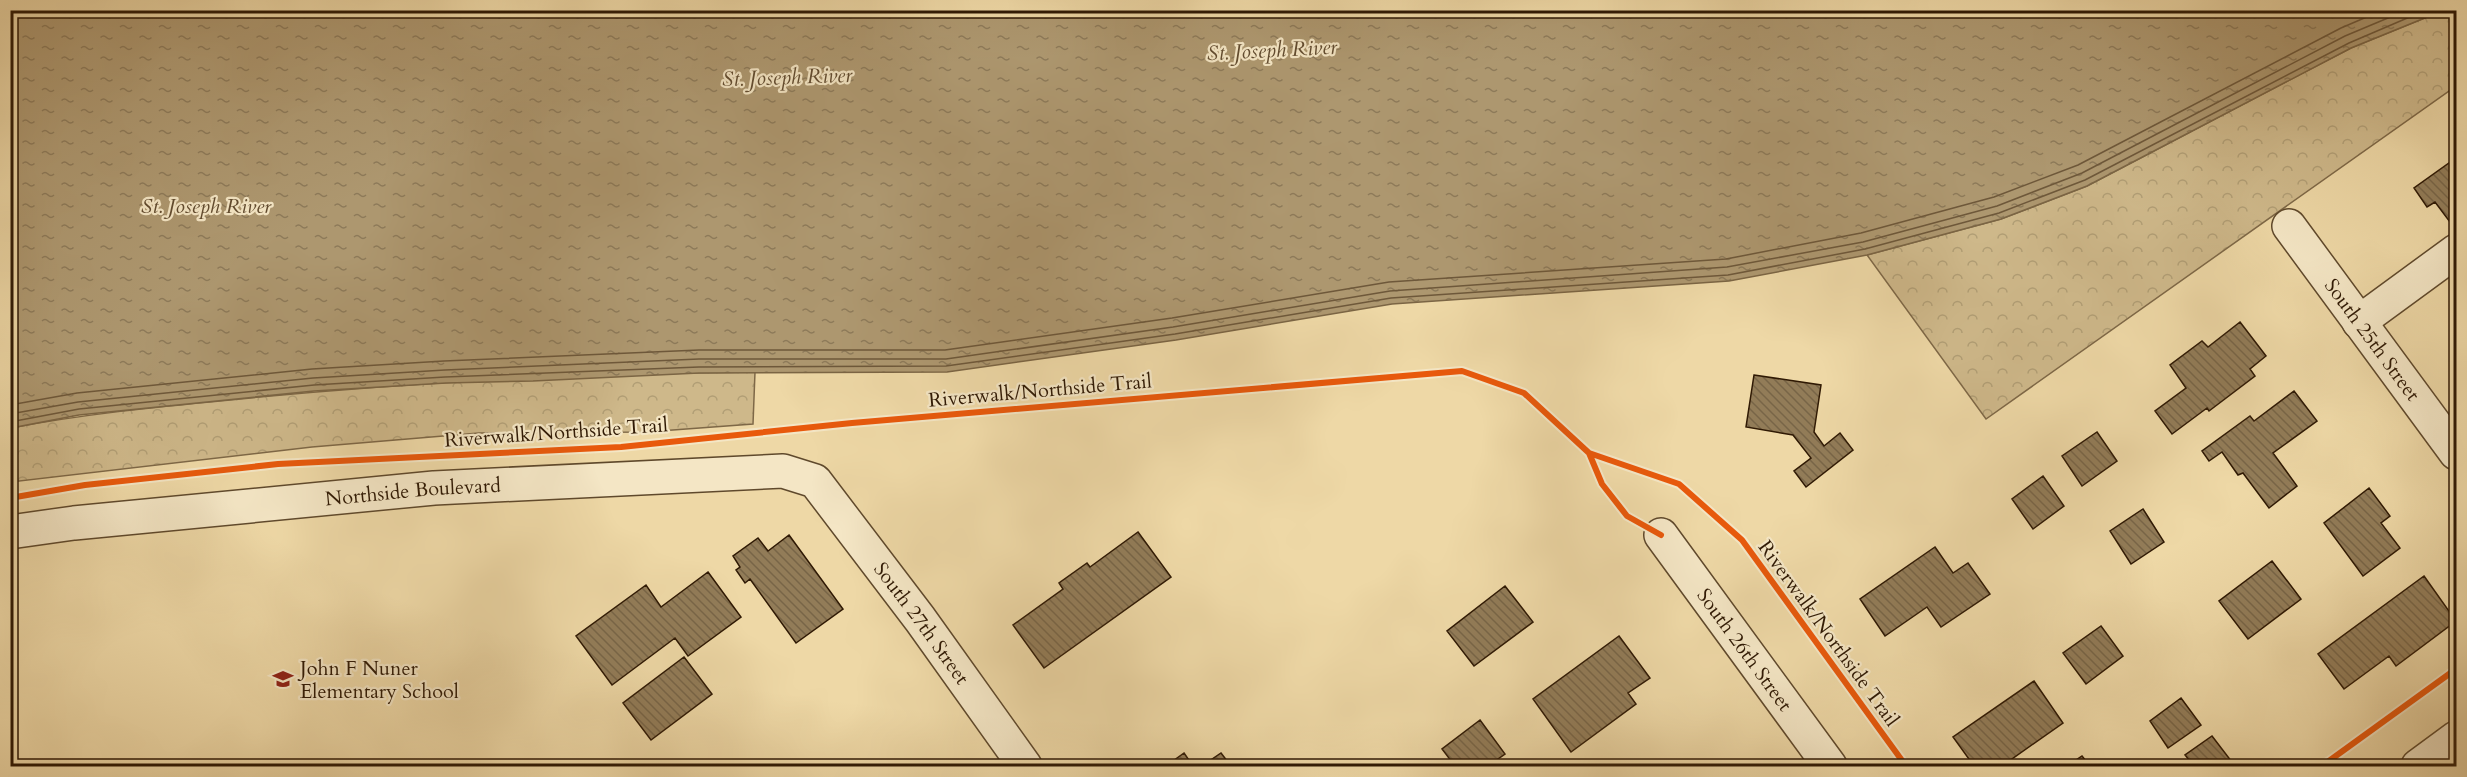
<svg xmlns="http://www.w3.org/2000/svg" width="2467" height="777" font-family="Cardo,serif">
  <style>
    .forest { fill: url(#forest-crowns); stroke: #7e6847; stroke-width: 1.5 }
    .water { fill: url(#water-ripples); stroke: #7b6544; stroke-width: 1.5 }
    .lines { fill: none; stroke-linecap: round; stroke-linejoin: round }
    .shore { stroke: #6e583a; stroke-width: 1.5 }
    .building { fill: url(#building-back-hatch); stroke: #2f1904; stroke-width: 1.5 }
    .minor-casing { stroke: #5f492c; stroke-width: 36 }
    .tertiary-casing { stroke: #5f492c; stroke-width: 36 }
    .minor { stroke: #f4e6c5; stroke-width: 33 }
    .tertiary { stroke: #f4e6c5; stroke-width: 33 }
    .cycleway-casing { stroke: #f4e6c5; stroke-width: 10 }
    .cycleway { stroke: #e8590c; stroke-width: 6 }
    .labels { text-anchor: middle; stroke-width: 4.5; stroke-linejoin: round; paint-order: stroke }
    .street-label { font-size: 20px; fill: #2f1904; stroke: #f4e6c5 }
    .poi-label { font-size: 20px; fill: #2f1904; stroke: #f4e6c5; text-anchor: start }
    .water-label { font-size: 21px; font-style: italic; fill: #614b2f; stroke: #f4e6c5 }
  </style>
  <defs>
    <pattern id="forest-crowns" width="20" height="18" patternUnits="userSpaceOnUse" patternTransform="scale(1.5)"><rect width="20" height="18" fill="#ceb88a"/><path d="M2 6a3 3 0 1 1 6 0M12 15a3 3 0 1 1 6 0" fill="none" stroke="#b19e75"/></pattern>
    <pattern id="water-ripples" width="26" height="14" patternUnits="userSpaceOnUse" patternTransform="scale(1.5)"><rect width="26" height="14" fill="#ad976f"/><path d="M2 4q2-2 4 0t4 0M15 11q2-2 4 0t4 0" fill="none" stroke="#8d7a59"/></pattern>
    <pattern id="building-back-hatch" width="6" height="6" patternUnits="userSpaceOnUse" patternTransform="scale(1.5)"><rect width="6" height="6" fill="#927c58"/><path d="M-1 5l2 2M0 0l6 6M5-1l2 2" fill="none" stroke="#786547"/></pattern>
  </defs>
  <rect width="100%" height="100%" fill="#eed8a6"/>
  <filter id="stains"><feTurbulence type="fractalNoise" baseFrequency=".00333" numOctaves="4"/><feColorMatrix values="0 0 0 0 .2 0 0 0 0 .09 0 0 0 0 .02 0 0 0 .5 -.17"/></filter>
  <radialGradient id="worn" r=".72"><stop offset=".6" stop-color="#630" stop-opacity="0"/><stop offset="1" stop-color="#630" stop-opacity=".3"/></radialGradient>
  <path class="forest" d="M 2442,11 L 2456,11 L 2456,86 L 1986,419 L 1867,255 L 2001,219 L 2087,186 L 2351,48 Z
    M 755,372 L 753,424 L 646,432 L 479,433 L 312,447 L 11,482 L 11,428 C 84,414 157,407 230,400 C 404,382 580,374 755,372 Z"/>
  <path class="water" d="M 11,10 L 2442,10 L 2442,11 L 2351,48 L 2087,186 L 2001,219 L 1867,255 L 1729,281 L 1392,304 L 1176,340 L 947,372 L 699,373 L 533,381 L 446,383 L 314,391 L 79,415 L 11,428 Z"/>
  <g class="lines">
    <path class="shore" d="M 10,405 L 77,393 L 312,369 L 444,361 L 699,350 L 945,350 L 1172,318 L 1389,282 L 1726,259 L 1861,233 L 1994,197 L 2078,165 L 2341,28 L 2383,10
      M 10,414 L 78,402 L 313,378 L 445,370 L 699,359 L 946,359 L 1173,327 L 1390,291 L 1727,267 L 1863,242 L 1997,206 L 2082,173 L 2345,36 L 2407,10
      M 10,422 L 79,409 L 314,385 L 445,377 L 699,367 L 946,366 L 1175,334 L 1391,298 L 1728,275 L 1865,249 L 1999,213 L 2085,180 L 2349,43 L 2426,10"/>
  </g>
  <path class="building" d="M 2456,158 L 2456,224 L 2453,226 L 2435,202 L 2427,207 L 2414,188 Z
    M 2240,322 L 2266,356 L 2250,369 L 2255,376 L 2209,411 L 2207,408 L 2172,434 L 2155,411 L 2186,388 L 2170,365 L 2202,341 L 2208,347 Z
    M 1754,375 L 1821,385 L 1814,432 L 1824,446 L 1840,433 L 1853,450 L 1806,487 L 1794,471 L 1811,458 L 1793,435 L 1746,427 Z
    M 2294,391 L 2317,421 L 2273,453 L 2297,486 L 2269,508 L 2243,473 L 2238,475 L 2222,452 L 2209,461 L 2202,451 L 2250,416 L 2254,421 Z
    M 2097,432 L 2117,461 L 2082,486 L 2062,456 Z
    M 2043,476 L 2064,506 L 2033,529 L 2012,499 Z
    M 2369,488 L 2390,516 L 2381,523 L 2400,548 L 2363,576 L 2324,523 Z
    M 2143,509 L 2164,542 L 2131,564 L 2110,531 Z
    M 1138,532 L 1171,577 L 1044,668 L 1013,625 L 1063,589 L 1059,583 L 1087,563 L 1090,567 Z
    M 789,535 L 843,609 L 796,643 L 750,579 L 745,583 L 736,570 L 740,567 L 733,556 L 758,538 L 768,551 Z
    M 1935,547 L 1953,573 L 1968,563 L 1990,594 L 1941,627 L 1927,607 L 1885,636 L 1860,599 Z
    M 2272,561 L 2301,599 L 2248,639 L 2219,601 Z
    M 708,572 L 741,617 L 688,656 L 675,638 L 612,685 L 576,636 L 646,585 L 661,607 Z
    M 2424,576 L 2456,621 L 2396,666 L 2389,656 L 2344,689 L 2318,654 Z
    M 1505,586 L 1533,622 L 1474,666 L 1447,631 Z
    M 2101,626 L 2123,656 L 2086,684 L 2063,653 Z
    M 1619,636 L 1650,678 L 1628,693 L 1636,704 L 1571,752 L 1533,699 Z
    M 684,657 L 712,694 L 651,740 L 623,703 Z
    M 2034,681 L 2063,723 L 2002,766 L 1974,766 L 1953,737 Z
    M 2181,698 L 2201,725 L 2168,748 L 2150,721 Z
    M 1480,720 L 1505,754 L 1488,766 L 1455,766 L 1442,749 Z
    M 2212,736 L 2235,766 L 2194,766 L 2185,755 Z
    M 1184,753 L 1193,766 L 1166,766 Z
    M 1221,753 L 1231,766 L 1202,766 Z
    M 2082,756 L 2090,766 L 2067,766 Z"/>
  <g class="lines">
    <g class="minor-casing">
      <g id="minor">
        <path id="s1" d="M 2289,226 L 2456,453"/>
        <path d="M 2359,322 L 2456,251"/>
        <path id="s2" d="M 10,532 L 74,523 L 434,488 L 783,471 L 815,481 L 920,619 L 1025,766"/>
        <path id="s3" d="M 1661,535 L 1830,766"/>
      </g>
    </g>
    <g class="tertiary-casing">
      <path id="tertiary" d="M 2418,766 L 2456,738"/>
    </g>
    <use href="#minor" class="minor"/>
    <use href="#tertiary" class="tertiary"/>
    <g class="cycleway-casing">
      <path id="cycleway" d="M 1589,453 L 1602,484 L 1627,516 L 1661,535
        M 10,498 L 85,485 L 278,464 L 621,447 L 852,423 L 1462,371 L 1524,393 L 1589,453 L 1679,484 L 1742,540 L 1906,766
        M 2322,766 L 2456,669"/>
    </g>
    <use href="#cycleway" class="cycleway"/>
  </g>
  <defs>
    <g id="school-bare" transform="scale(1.62)"><path d="M0-5L7-2L0 1L-7-2ZM-4 1L0 2.5L4 1V4Q0 6-4 4Z" fill="#8f2418" stroke="#f4e6c5" stroke-width="2.5" paint-order="stroke"/></g>
  </defs>
  <g fill-rule="evenodd">
    <use href="#school-bare" x="283" y="679"/>
  </g>
  <g class="labels">
    <g class="street-label">
      <text dy="7" stroke="none"><textPath href="#s1" startOffset="141">South 25th Street</textPath></text>
      <text transform="translate(1040 390) rotate(-5)" y="7">Riverwalk/Northside Trail</text>
      <text transform="translate(556 432) rotate(-4)" y="7">Riverwalk/Northside Trail</text>
      <text dy="7" stroke="none"><textPath href="#s2" startOffset="405">Northside Boulevard</textPath></text>
      <text dy="7" stroke="none"><textPath href="#s2" startOffset="987">South 27th Street</textPath></text>
      <text transform="translate(1829 633) rotate(54)" y="7">Riverwalk/Northside Trail</text>
      <text dy="7" stroke="none"><textPath href="#s3" startOffset="142">South 26th Street</textPath></text>
    </g>
    <g class="poi-label">
      <text x="300" y="675">John F Nuner<tspan x="300" dy="23">Elementary School</tspan></text>
    </g>
    <g class="water-label">
      <text transform="translate(1272 50) rotate(-3)" y="7">St. Joseph River</text>
      <text transform="translate(787 77) rotate(-2)" y="7">St. Joseph River</text>
      <text x="206" y="213">St. Joseph River</text>
    </g>
  </g>
  <rect width="2467" height="777" fill="none" stroke="#eed8a6" stroke-width="36"/>
  <rect x="12" y="12" width="2443" height="753" fill="none" stroke="#2f1904" stroke-width="3"/>
  <rect x="18" y="18" width="2431" height="741" fill="none" stroke="#2f1904" stroke-width="1.5"/>
  <rect width="100%" height="100%" filter="url(#stains)"/>
  <rect width="100%" height="100%" fill="url(#worn)"/>
</svg>
